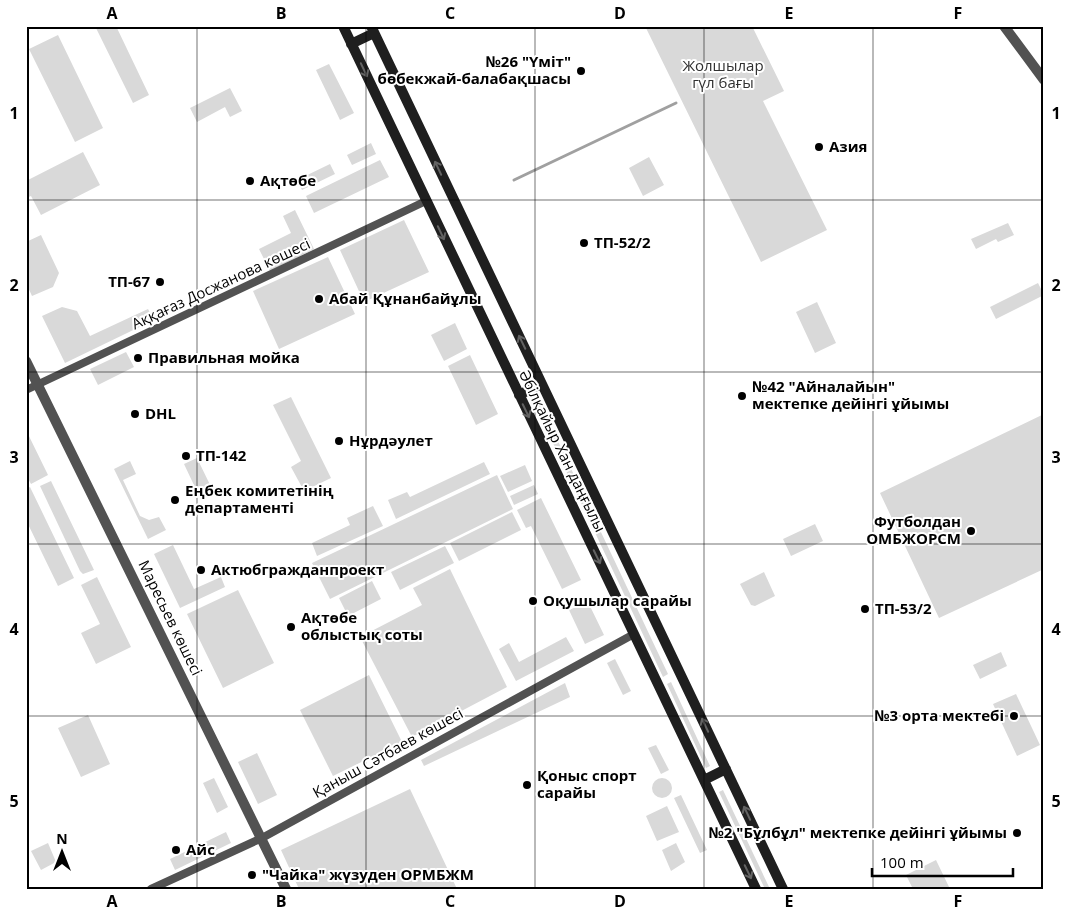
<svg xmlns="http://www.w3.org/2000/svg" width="1070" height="915" font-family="'Open Sans',sans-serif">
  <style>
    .green { fill: #d9d9d9 }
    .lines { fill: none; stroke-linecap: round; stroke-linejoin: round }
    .stream { stroke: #a0a0a0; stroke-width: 3 }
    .minor { stroke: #525252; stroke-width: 8 }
    .tertiary { stroke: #525252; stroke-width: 10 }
    .secondary { stroke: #1f1f1f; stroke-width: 10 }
    .oneway { stroke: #626262 }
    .grid { fill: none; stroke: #000; stroke-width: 1; stroke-opacity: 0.55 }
    .poi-dot { fill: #000; stroke: #fff; stroke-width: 2 }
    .labels { text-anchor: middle; stroke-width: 4; stroke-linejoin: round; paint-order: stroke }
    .poi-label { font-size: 15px; font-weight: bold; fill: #000; stroke: #fff; text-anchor: start }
    .park-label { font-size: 15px; fill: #303030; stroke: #fff }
    .street-label { font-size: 15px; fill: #000; stroke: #fff }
    .neatline { fill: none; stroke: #000; stroke-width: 2 }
    .grid-label { font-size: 16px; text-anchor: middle; font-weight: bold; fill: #000 }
  </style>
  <rect width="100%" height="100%" fill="#fff"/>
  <path class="green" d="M 95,26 L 116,26 L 149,95 L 133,103 Z
    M 645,26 L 752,26 L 784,91 L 763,101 L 827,230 L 761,262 Z
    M 58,35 L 103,128 L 75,142 L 29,49 Z
    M 329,64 L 354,113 L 340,120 L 316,70 Z
    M 230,88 L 242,111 L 230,117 L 225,107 L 197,122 L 190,108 Z
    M 371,143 L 376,154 L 352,165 L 347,155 Z
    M 83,152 L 100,185 L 41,215 L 31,196 L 26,198 L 26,181 Z
    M 649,157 L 664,185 L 643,196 L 629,168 Z
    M 380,160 L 389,177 L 314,213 L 306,196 Z
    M 330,164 L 335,174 L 302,190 L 297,180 Z
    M 295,210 L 314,249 L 270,271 L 259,249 L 291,233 L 283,216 Z
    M 404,220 L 429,272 L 364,302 L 340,250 Z
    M 1008,223 L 1014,235 L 998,242 L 996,239 L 976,249 L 971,239 Z
    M 41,235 L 59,273 L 53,287 L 32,296 L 26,283 L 26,242 Z
    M 328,257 L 355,314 L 279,349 L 253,291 Z
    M 1038,283 L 1044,295 L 996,319 L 990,307 Z
    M 817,302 L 836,343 L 815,353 L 796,312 Z
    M 62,307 L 77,311 L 90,336 L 148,309 L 154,320 L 65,363 L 42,316 Z
    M 455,323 L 467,349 L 444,361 L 431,335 Z
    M 126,352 L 134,367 L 98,385 L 90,369 Z
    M 470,355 L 498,414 L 476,425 L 448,366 Z
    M 291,397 L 331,478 L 304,491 L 291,467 L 301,461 L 273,405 Z
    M 540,403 L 668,674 L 663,677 L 535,405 Z
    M 1044,414 L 1044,569 L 939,618 L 880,493 Z
    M 26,430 L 48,475 L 31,484 L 26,475 Z
    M 197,458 L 214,493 L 201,500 L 184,464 Z
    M 130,461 L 136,474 L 123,480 L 140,516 L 149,520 L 159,517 L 166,530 L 148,539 L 114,469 Z
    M 484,462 L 490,474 L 396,519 L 388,500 L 407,492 L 410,497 Z
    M 525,465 L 532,481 L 508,492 L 500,476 Z
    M 497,475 L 513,509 L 330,599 L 312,563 Z
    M 51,481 L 94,570 L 83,574 L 80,571 L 40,486 Z
    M 534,485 L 538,494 L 514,505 L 510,496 Z
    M 30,487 L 74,578 L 58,586 L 26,520 L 26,489 Z
    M 541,498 L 581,580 L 562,589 L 531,526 L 526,528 L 517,510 Z
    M 373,506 L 383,526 L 317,556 L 312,543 L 350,525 L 347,518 Z
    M 512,512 L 521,530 L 459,561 L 450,543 Z
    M 815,524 L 823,541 L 791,556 L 783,539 Z
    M 173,545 L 194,589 L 221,577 L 225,587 L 180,608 L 154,554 Z
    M 445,546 L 454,563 L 400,590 L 391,572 Z
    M 450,569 L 507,687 L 412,737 L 360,637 L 422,605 L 413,588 Z
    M 764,572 L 775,596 L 755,606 L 751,605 L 740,584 Z
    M 97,577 L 131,647 L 96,664 L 81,633 L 100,624 L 81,585 Z
    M 372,581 L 381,599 L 348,616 L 339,598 Z
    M 238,590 L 274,663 L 223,688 L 187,614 Z
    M 588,602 L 604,635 L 585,644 L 569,610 Z
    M 566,637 L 574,651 L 516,681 L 499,649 L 509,643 L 519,662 Z
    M 1001,652 L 1007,666 L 980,679 L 973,665 Z
    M 615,659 L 631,691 L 623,695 L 607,663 Z
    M 369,675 L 402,742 L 333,776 L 300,710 Z
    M 671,682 L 710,766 L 706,768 L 667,684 Z
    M 565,683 L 570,697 L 424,766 L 421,760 Z
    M 1016,694 L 1040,745 L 1017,756 L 993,704 Z
    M 88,715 L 110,764 L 81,777 L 58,728 Z
    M 656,745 L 669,770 L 661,774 L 648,748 Z
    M 257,753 L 277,795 L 258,804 L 238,762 Z
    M 214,778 L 228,807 L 217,813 L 203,783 Z
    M652 788a10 10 0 1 1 20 0a10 10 0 1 1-20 0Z
    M 410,789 L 457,889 L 299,889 L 281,850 Z
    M 723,790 L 770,889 L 765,889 L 719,792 Z
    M 681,795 L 707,850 L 700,853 L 674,798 Z
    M 667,806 L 679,832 L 657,841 L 646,816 Z
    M 226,832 L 231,843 L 175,870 L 170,859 Z
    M 48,843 L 56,862 L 41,870 L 31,851 Z
    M 676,843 L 685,862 L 671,871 L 662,850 Z
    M 936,860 L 950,889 L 913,889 L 906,875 Z"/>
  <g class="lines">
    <path class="stream" d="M 514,180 L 676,103"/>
    <path class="minor" d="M 26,390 L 426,201
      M 151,889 L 262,838 L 634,634"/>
    <path class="tertiary" d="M 1004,26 L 1044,80
      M 26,361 L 286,889"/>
    <path class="secondary" d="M 343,26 L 756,889
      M 371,26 L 783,889
      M 351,44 L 374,33
      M 519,395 L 541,384
      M 704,780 L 726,769"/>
  </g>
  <defs><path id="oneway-shaft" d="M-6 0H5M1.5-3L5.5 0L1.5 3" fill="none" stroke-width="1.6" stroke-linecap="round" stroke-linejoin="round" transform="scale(1.25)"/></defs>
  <g class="oneway">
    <use href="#oneway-shaft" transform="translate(364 70) rotate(65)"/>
    <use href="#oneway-shaft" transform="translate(438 168) rotate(-115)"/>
    <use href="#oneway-shaft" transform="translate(441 233) rotate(65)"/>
    <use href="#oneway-shaft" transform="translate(522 342) rotate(-116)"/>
    <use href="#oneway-shaft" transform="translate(526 411) rotate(64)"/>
    <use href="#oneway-shaft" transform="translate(597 557) rotate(64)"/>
    <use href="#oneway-shaft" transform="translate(705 725) rotate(-115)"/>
    <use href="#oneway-shaft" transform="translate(747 813) rotate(-115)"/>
    <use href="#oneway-shaft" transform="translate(748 872) rotate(64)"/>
  </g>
  <path class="grid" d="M 197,26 L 197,889M 366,26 L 366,889M 535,26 L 535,889M 704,26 L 704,889M 873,26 L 873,889M 26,200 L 1044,200M 26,372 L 1044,372M 26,544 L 1044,544M 26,716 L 1044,716"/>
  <g class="poi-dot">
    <circle cx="581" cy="71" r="5"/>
    <circle cx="819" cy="147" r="5"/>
    <circle cx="250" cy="181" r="5"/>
    <circle cx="584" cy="243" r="5"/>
    <circle cx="160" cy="282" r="5"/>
    <circle cx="319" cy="299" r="5"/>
    <circle cx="138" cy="358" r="5"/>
    <circle cx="742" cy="396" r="5"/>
    <circle cx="135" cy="414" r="5"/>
    <circle cx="339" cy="441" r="5"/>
    <circle cx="186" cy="456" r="5"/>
    <circle cx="175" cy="500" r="5"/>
    <circle cx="971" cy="531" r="5"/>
    <circle cx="201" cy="570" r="5"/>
    <circle cx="533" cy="601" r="5"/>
    <circle cx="865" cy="609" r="5"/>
    <circle cx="291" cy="627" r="5"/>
    <circle cx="1014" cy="716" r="5"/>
    <circle cx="527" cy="785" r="5"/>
    <circle cx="1017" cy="833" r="5"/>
    <circle cx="176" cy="850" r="5"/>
    <circle cx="252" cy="875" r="5"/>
  </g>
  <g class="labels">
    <g class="poi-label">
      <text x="571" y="67" text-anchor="end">№26 "Үміт"<tspan x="571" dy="17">бөбекжай-балабақшасы</tspan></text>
      <text x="829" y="152">Азия</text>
      <text x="260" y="186">Ақтөбе</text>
      <text x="594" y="248">ТП-52/2</text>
      <text x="150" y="287" text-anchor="end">ТП-67</text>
      <text x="329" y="304">Абай Құнанбайұлы</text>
      <text x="148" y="363">Правильная мойка</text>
      <text x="752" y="392">№42 "Айналайын"<tspan x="752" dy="17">мектепке дейінгі ұйымы</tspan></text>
      <text x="145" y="419">DHL</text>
      <text x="349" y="446">Нұрдәулет</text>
      <text x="196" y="461">ТП-142</text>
      <text x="185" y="496">Еңбек комитетінің<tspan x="185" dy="17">департаменті</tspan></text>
      <text x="961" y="527" text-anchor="end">Футболдан<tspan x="961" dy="17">ОМБЖОРСМ</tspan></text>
      <text x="211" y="575">Актюбгражданпроект</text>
      <text x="543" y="606">Оқушылар сарайы</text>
      <text x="875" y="614">ТП-53/2</text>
      <text x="301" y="623">Ақтөбе<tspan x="301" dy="17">облыстық соты</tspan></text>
      <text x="1004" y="721" text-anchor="end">№3 орта мектебі</text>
      <text x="537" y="781">Қоныс спорт<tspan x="537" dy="17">сарайы</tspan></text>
      <text x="1007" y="838" text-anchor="end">№2 "Бұлбұл" мектепке дейінгі ұйымы</text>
      <text x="186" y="855">Айс</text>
      <text x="262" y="880">"Чайка" жүзуден ОРМБЖМ</text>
    </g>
    <g class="park-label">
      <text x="723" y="71">Жолшылар<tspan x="723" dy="17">гүл бағы</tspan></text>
    </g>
    <g class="street-label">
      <text transform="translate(221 284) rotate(-25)" y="5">Аққағаз Досжанова көшесі</text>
      <text transform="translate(562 451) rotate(64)" y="5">Әбілқайыр Хан даңғылы</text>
      <text transform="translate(170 618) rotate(64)" y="5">Маресьев көшесі</text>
      <text transform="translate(388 753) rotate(-29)" y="5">Қаныш Сәтбаев көшесі</text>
    </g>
  </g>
  <rect width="1070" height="915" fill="none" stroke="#ffffff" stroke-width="55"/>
  <g transform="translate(62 852)" stroke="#ffffff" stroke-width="4" paint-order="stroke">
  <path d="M0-4L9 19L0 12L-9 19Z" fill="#000000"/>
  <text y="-8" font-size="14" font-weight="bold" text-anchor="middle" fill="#000000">N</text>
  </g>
  <path d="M872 868v8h141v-8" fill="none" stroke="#000000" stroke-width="2.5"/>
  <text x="880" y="868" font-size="15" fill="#000000" stroke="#ffffff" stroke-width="4" paint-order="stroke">100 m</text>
  <rect x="28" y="28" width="1014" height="860" class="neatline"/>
  <g class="grid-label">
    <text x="112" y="19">A</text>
    <text x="281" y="19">B</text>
    <text x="450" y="19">C</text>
    <text x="620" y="19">D</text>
    <text x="789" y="19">E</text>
    <text x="958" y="19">F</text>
    <text x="14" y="119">1</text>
    <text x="1056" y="119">1</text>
    <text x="14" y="291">2</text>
    <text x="1056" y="291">2</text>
    <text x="14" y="463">3</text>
    <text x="1056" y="463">3</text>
    <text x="14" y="635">4</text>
    <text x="1056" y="635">4</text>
    <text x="14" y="807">5</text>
    <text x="1056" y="807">5</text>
    <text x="112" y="907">A</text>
    <text x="281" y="907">B</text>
    <text x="450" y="907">C</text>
    <text x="620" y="907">D</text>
    <text x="789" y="907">E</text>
    <text x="958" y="907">F</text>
  </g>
</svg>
